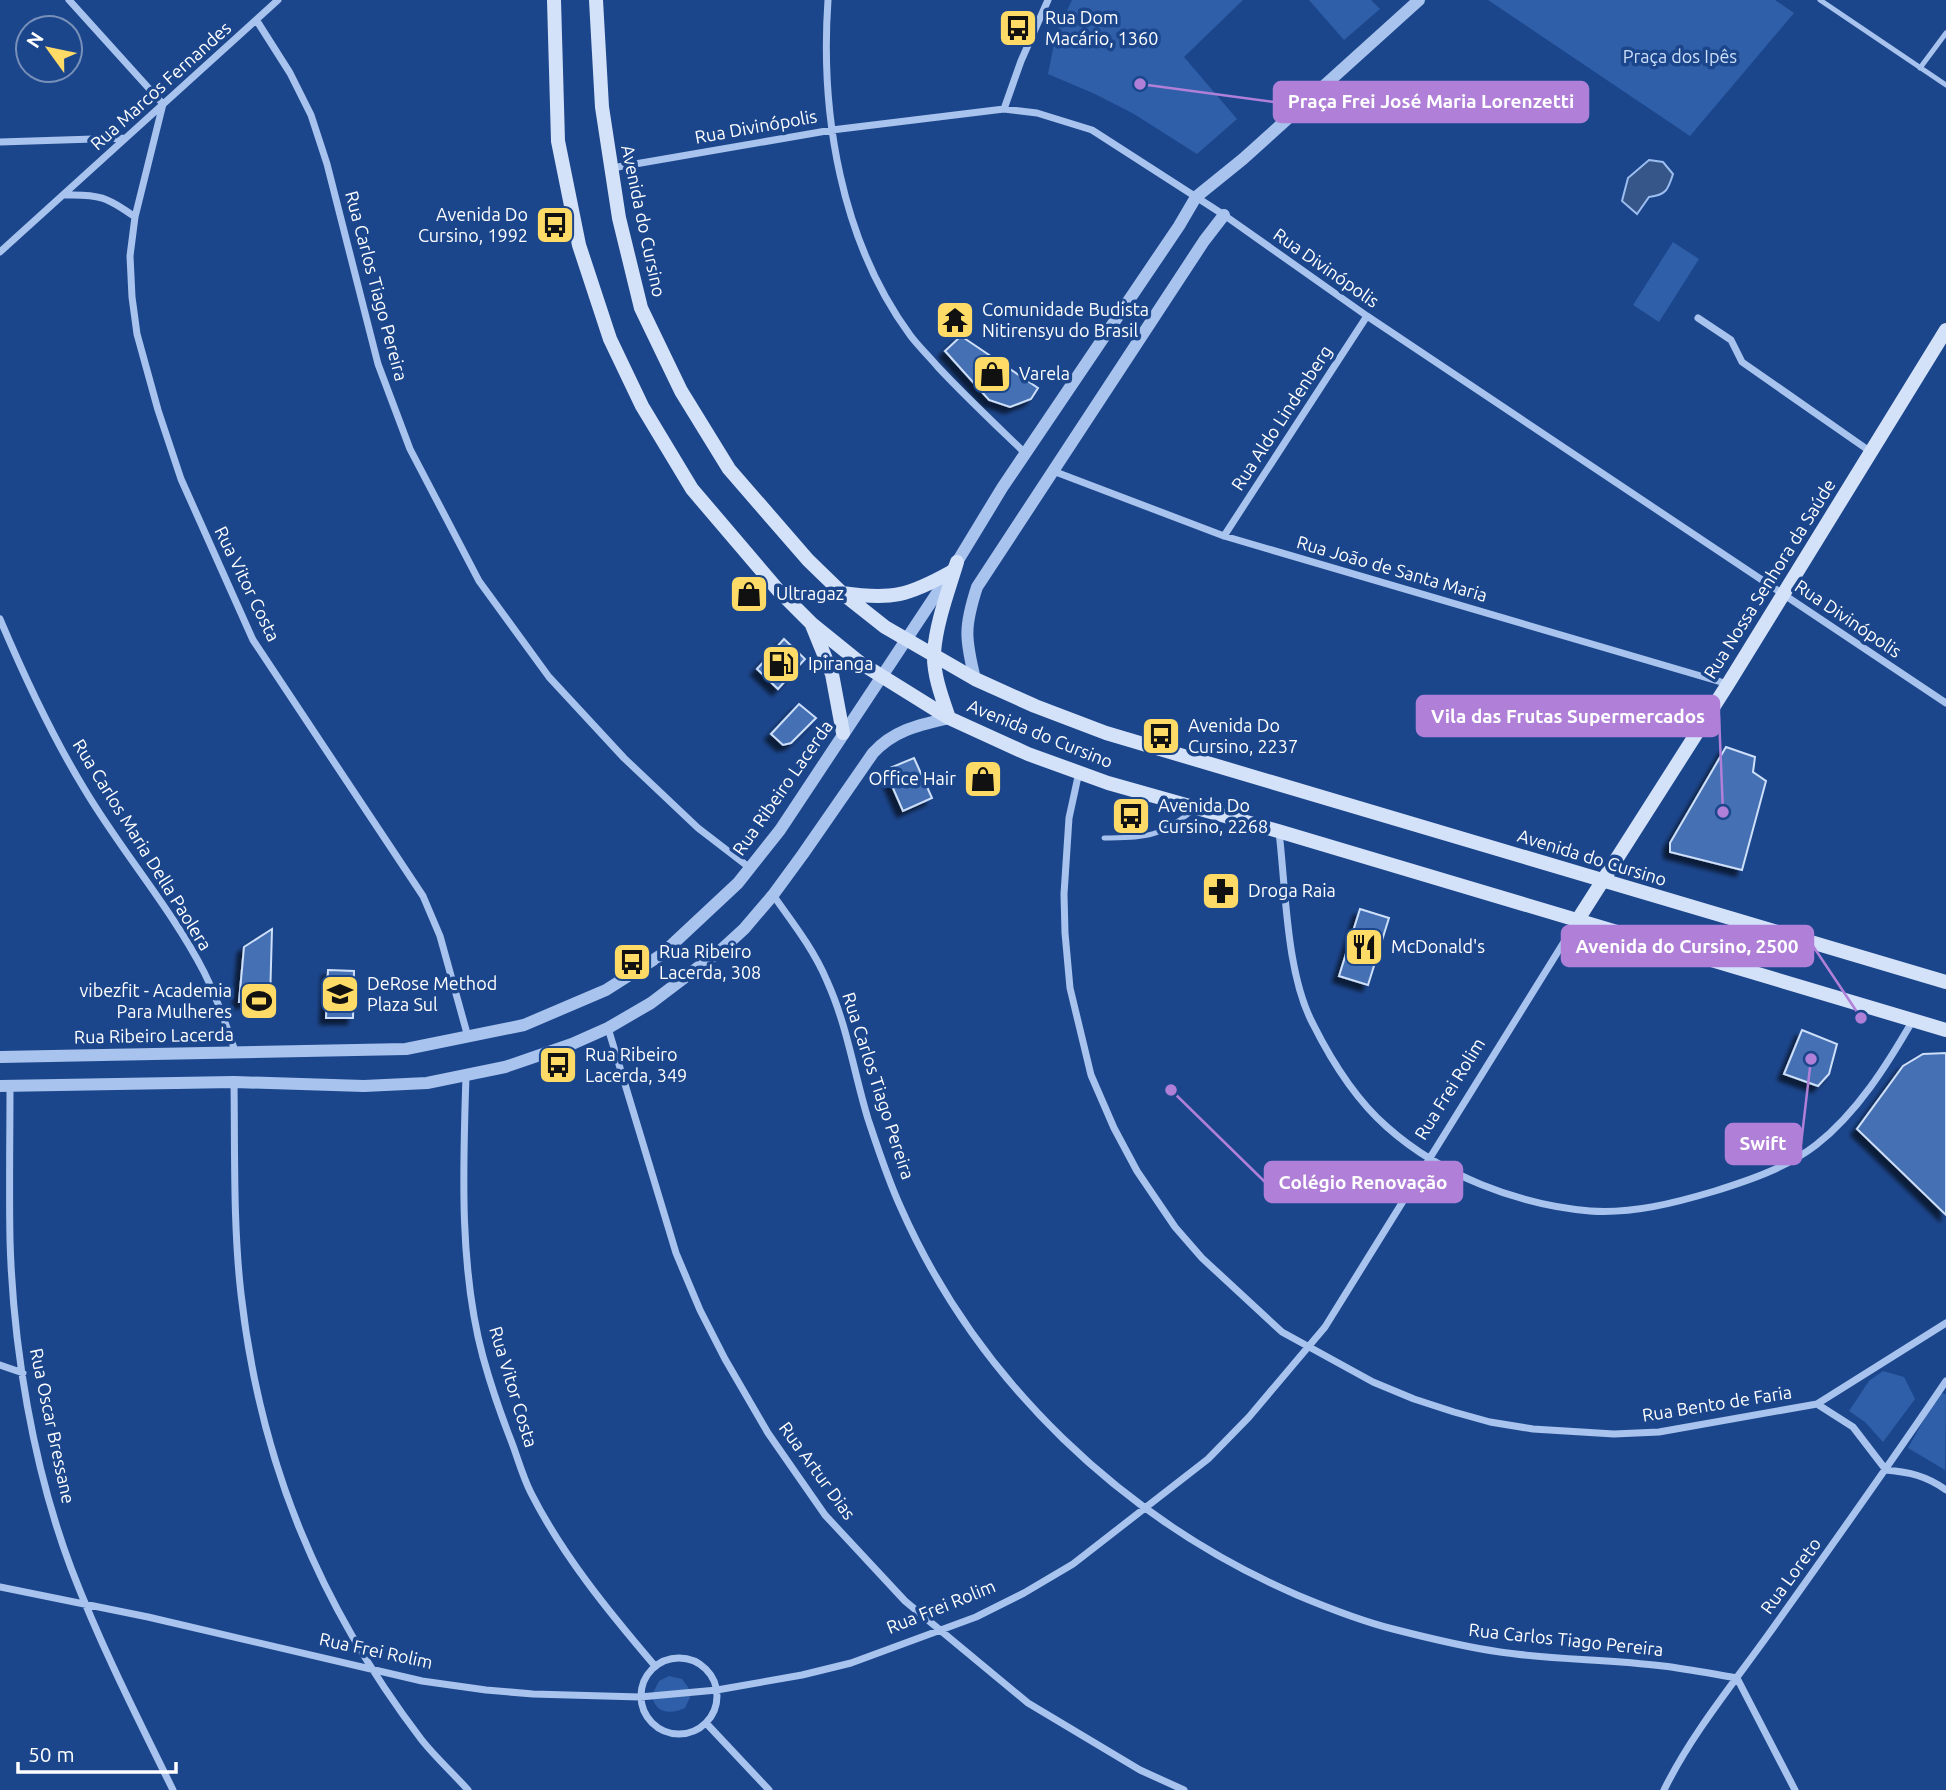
<svg xmlns="http://www.w3.org/2000/svg" width="1946" height="1790" font-family="Ubuntu,sans-serif">
  <style>
    .green { fill: #2f5fa9 }
    .water { fill: #365588; stroke: #9bbdef; stroke-width: 2 }
    .building { fill: #4470b3; stroke: #cddff9; stroke-width: 2; filter: url(#shadow) }
    .lines { fill: none; stroke-linecap: round; stroke-linejoin: round }
    .service { stroke: #a8c3ed; stroke-width: 5 }
    .minor { stroke: #a8c3ed; stroke-width: 7 }
    .tertiary { stroke: #a8c3ed; stroke-width: 12 }
    .secondary { stroke: #d4e2f9; stroke-width: 14 }
    .labels { text-anchor: middle; stroke-width: 7; stroke-linejoin: round; paint-order: stroke }
    .poi-label { font-size: 18px; fill: #fff; stroke: #1c468c; text-anchor: start }
    .park-label { font-size: 18px; fill: #cddff9; stroke: #1c468c }
    .street-label { font-size: 18px; fill: #fff; stroke: #1c468c }
    .leader { fill: none; stroke: #b080d9; stroke-width: 2.5 }
    .callout-dot { fill: #b080d9; stroke: #1c468c; stroke-width: 2.5 }
    .callout { fill: #b080d9; stroke: #b080d9; stroke-width: 2.5 }
    .callout-label { font-size: 19px; text-anchor: middle; font-weight: bold; fill: #fff }
  </style>
  <defs>
    <filter id="shadow"><feDropShadow dx="-6" dy="6" stdDeviation="2" flood-color="#0009"/></filter>
  </defs>
  <rect width="100%" height="100%" fill="#1c468c"/>
  <path class="green" d="M 1072,0 L 1243,0 L 1184,57 L 1237,119 L 1197,154 L 1134,114 L 1095,94 L 1048,74 L 1056,34 Z
    M 1309,0 L 1371,0 L 1380,9 L 1344,40 Z
    M 1488,0 L 1775,0 L 1794,13 L 1690,136 Z
    M 1673,242 L 1699,259 L 1659,322 L 1633,305 Z
    M 1883,1371 L 1904,1377 L 1915,1399 L 1883,1442 L 1865,1422 L 1849,1411 L 1869,1381 Z
    M 1939,1393 L 1946,1394 L 1945,1470 L 1908,1448 Z
    M 669,1676 L 682,1679 L 690,1690 L 653,1693 L 659,1681 Z
    M 691,1695 L 685,1708 C 672,1714 657,1714 653,1699 Z"/>
  <path class="water" d="M 1649,160 L 1663,162 L 1673,174 C 1668,190 1666,195 1649,197 L 1637,214 L 1622,201 L 1628,178 Z"/>
  <path class="building" d="M 961,336 L 1038,388 L 1031,399 L 1010,407 L 989,400 L 945,351 Z
    M 784,639 L 805,659 L 778,689 L 757,669 Z
    M 799,704 L 816,718 L 791,743 L 783,745 L 771,734 Z
    M 1726,747 L 1755,757 L 1753,772 L 1766,781 L 1742,870 L 1670,852 L 1670,843 Z
    M 914,758 L 932,798 L 903,811 L 885,770 Z
    M 1360,909 L 1389,918 L 1368,985 L 1339,976 Z
    M 272,929 L 270,1001 L 239,1002 L 244,947 Z
    M 328,970 L 354,971 L 353,1018 L 326,1018 Z
    M 1802,1030 L 1837,1044 L 1829,1074 L 1818,1086 L 1784,1074 Z
    M 1946,1053 L 1946,1215 L 1857,1129 L 1903,1066 L 1923,1054 Z"/>
  <g class="lines">
    <path class="service" d="M 1820,0 L 1946,85
      M 1920,68 L 1946,33
      M 1104,838 C 1150,837 1156,838 1194,810"/>
    <path class="minor" d="M 69,0 L 163,104 L 135,217 L 130,256 L 132,297 L 137,334 L 158,410 L 181,479 L 253,640 L 423,896 L 440,936 L 468,1037
      M 828,0 C 820,114 841,241 910,335 C 918,346 929,356 938,367 C 966,397 996,425 1025,453
      M 257,21 L 290,73 L 311,115 L 327,164 L 378,364 L 410,449 L 479,581 L 549,677 L 624,758 L 698,828 L 750,868
      M 1004,109 L 1021,61 L 1048,0
      M 0,142 L 125,138
      M 612,168 L 832,130 L 1004,109 L 1037,113 L 1092,130 L 1224,215 L 1367,316 L 1946,703
      M 65,195 C 99,194 107,197 135,217
      M 0,252 L 278,0
      M 1698,318 L 1731,340 L 1742,362 L 1871,452
      M 1053,471 L 1224,536 L 1728,684
      M 1224,536 L 1367,316
      M 0,619 C 25,678 52,736 85,790 C 122,852 171,908 204,972 C 217,998 226,1024 235,1051
      M 1079,772 L 1069,818 L 1064,894 L 1065,933 L 1070,988 L 1091,1075 L 1114,1128 L 1137,1171 L 1175,1227 L 1202,1258 L 1282,1332 L 1373,1382 L 1414,1399 L 1454,1412 L 1490,1422 L 1533,1429 L 1614,1434 L 1659,1432 L 1817,1404 L 1946,1323
      M 1279,832 C 1286,890 1286,973 1313,1024 C 1332,1062 1355,1099 1387,1127 C 1441,1175 1518,1205 1590,1211 C 1632,1214 1675,1203 1715,1191 C 1750,1180 1786,1168 1816,1145 C 1857,1113 1887,1065 1913,1020
      M 773,895 C 793,923 814,950 827,981 C 847,1025 854,1073 868,1119 C 878,1149 888,1180 901,1208 C 978,1382 1124,1520 1297,1595 C 1328,1608 1361,1621 1393,1629 C 1428,1638 1465,1647 1500,1652 C 1554,1660 1609,1659 1663,1666 C 1688,1669 1713,1674 1737,1678 L 1795,1790
      M 608,1028 L 676,1253 L 700,1310 L 725,1359 L 768,1433 L 825,1515 L 905,1601 L 1028,1703 L 1140,1770 L 1184,1790
      M 466,1076 C 463,1167 459,1269 483,1357 C 491,1386 501,1415 512,1443 C 518,1459 523,1477 531,1493 C 563,1556 609,1612 655,1666
      M 234,1082 C 235,1152 233,1224 241,1294 C 260,1462 319,1605 421,1739 C 435,1757 453,1773 468,1790
      M 10,1086 C 10,1137 9,1189 10,1240 C 13,1347 33,1467 71,1568 C 100,1644 137,1717 173,1790
      M 0,1365 L 23,1373
      M 1817,1404 L 1853,1427 L 1886,1470 C 1909,1472 1927,1476 1946,1490
      M 0,1587 L 148,1617 L 422,1681 L 486,1690 L 533,1694 L 640,1697 L 717,1690 L 802,1675 L 851,1663 L 976,1617 L 1024,1593 L 1073,1564 L 1208,1459 L 1249,1417 L 1325,1327 L 1577,921
      M641 1696a38 38 0 1 1 76 0a38 38 0 1 1-76 0Z
      M 706,1723 L 769,1790
      M 1664,1790 C 1691,1735 1732,1685 1768,1635 C 1828,1551 1888,1467 1946,1381"/>
    <path class="tertiary" d="M 975,679 C 965,638 964,627 977,587 L 1204,241 L 1224,215
      M 0,1057 L 406,1049 L 524,1025 L 606,990 L 661,955 L 738,883 L 780,830 L 951,572 L 1002,488 L 1179,226 L 1196,197 L 1243,159 L 1419,0
      M 0,1086 L 234,1082 L 364,1086 L 427,1083 L 505,1067 L 572,1044 L 608,1028 L 651,1003 L 721,950 L 744,929 L 773,895 L 803,854 L 873,753 C 894,730 919,725 949,718"/>
    <path class="secondary" d="M 554,0 L 558,141 L 579,245 L 610,339 L 642,406 L 692,489 L 778,590 L 812,624 L 859,662 L 949,718 L 1028,754 L 1108,783 L 1278,831 L 1946,1030
      M 596,0 L 602,107 L 619,218 L 641,308 L 681,391 L 729,469 L 808,560 L 842,593 L 885,627 L 975,679 L 1035,706 L 1106,733 L 1946,982
      M 842,593 C 892,600 908,596 951,572
      M 812,625 L 832,674 L 843,733
      M 949,718 C 942,698 933,674 934,653 C 936,623 948,592 957,562
      M 1577,921 L 1728,684 L 1946,330"/>
  </g>
  <defs>
    <g id="bus-square" transform="scale(2.0125)"><rect x="-9" y="-9" width="18" height="18" rx="4" fill="#fddb66" stroke="#1c468c"/><path d="M-5-6H5V4H4V6H2V4H-2V6H-4V4H-5ZM-3.5-4V0h7V-4ZM-3.5 1.2v1.5H-2V1.2ZM2 1.2v1.5H3.5V1.2Z" fill="#111"/></g>
    <g id="temple-square" transform="scale(2.0125)"><rect x="-9" y="-9" width="18" height="18" rx="4" fill="#fddb66" stroke="#1c468c"/><path d="M0-6L5-2H3V0L6.5 2.5H4V6H1.5V3h-3V6H-4V2.5H-6.5L-3 0V-2H-5Z" fill="#111"/></g>
    <g id="shop-square" transform="scale(2.0125)"><rect x="-9" y="-9" width="18" height="18" rx="4" fill="#fddb66" stroke="#1c468c"/><path d="M-5-2.5h2.3a2.7 3.5 0 0 1 5.4 0H5L5.5 6h-11ZM-1.5-2.5h3a1.5 2.3 0 0 0-3 0Z" fill="#111"/></g>
    <g id="fuel-square" transform="scale(2.0125)"><rect x="-9" y="-9" width="18" height="18" rx="4" fill="#fddb66" stroke="#1c468c"/><path d="M-5.5-6h7V0h2V4h1.3V-2.5L3-4.5l.8-.8L6-3V5H2.5V1h-1V6h-7ZM-4.2-4.7v3.2H.2V-4.7Z" fill="#111"/></g>
    <g id="pharmacy-square" transform="scale(2.0125)"><rect x="-9" y="-9" width="18" height="18" rx="4" fill="#fddb66" stroke="#1c468c"/><path d="M-2-6h4v4h4v4h-4v4h-4v-4h-4v-4h4Z" fill="#111"/></g>
    <g id="restaurant-square" transform="scale(2.0125)"><rect x="-9" y="-9" width="18" height="18" rx="4" fill="#fddb66" stroke="#1c468c"/><path d="M-5-6h1v4h1v-4h1v4h1v-4h1v5L-1.5 .5V6h-2V.5L-5-1ZM5-6V6H3V1.5H1.5Q1.5-4 5-6Z" fill="#111"/></g>
    <g id="university-square" transform="scale(2.0125)"><rect x="-9" y="-9" width="18" height="18" rx="4" fill="#fddb66" stroke="#1c468c"/><path d="M0-5L7-2L0 1L-7-2ZM-4 1L0 2.5L4 1V4Q0 6-4 4Z" fill="#111"/></g>
    <g id="stadium-square" transform="scale(2.0125)"><rect x="-9" y="-9" width="18" height="18" rx="4" fill="#fddb66" stroke="#1c468c"/><path d="M0-5a6.5 5 0 1 0 0 10a6.5 5 0 1 0 0-10ZM-3.5-1.8h7v3.6h-7Z" fill="#111"/></g>
  </defs>
  <g fill-rule="evenodd">
    <use href="#bus-square" x="1018" y="28"/>
    <use href="#bus-square" x="555" y="225"/>
    <use href="#temple-square" x="955" y="320"/>
    <use href="#shop-square" x="992" y="374"/>
    <use href="#shop-square" x="749" y="594"/>
    <use href="#fuel-square" x="781" y="664"/>
    <use href="#bus-square" x="1161" y="736"/>
    <use href="#shop-square" x="983" y="779"/>
    <use href="#bus-square" x="1131" y="816"/>
    <use href="#pharmacy-square" x="1221" y="891"/>
    <use href="#restaurant-square" x="1364" y="947"/>
    <use href="#bus-square" x="632" y="962"/>
    <use href="#university-square" x="340" y="994"/>
    <use href="#stadium-square" x="259" y="1001"/>
    <use href="#bus-square" x="558" y="1065"/>
  </g>
  <g class="labels">
    <g class="poi-label">
      <text x="1045" y="24">Rua Dom<tspan x="1045" dy="21">Macário, 1360</tspan></text>
      <text x="528" y="221" text-anchor="end">Avenida Do<tspan x="528" dy="21">Cursino, 1992</tspan></text>
      <text x="982" y="316">Comunidade Budista<tspan x="982" dy="21">Nitirensyu do Brasil</tspan></text>
      <text x="1019" y="380">Varela</text>
      <text x="776" y="600">Ultragaz</text>
      <text x="808" y="670">Ipiranga</text>
      <text x="1188" y="732">Avenida Do<tspan x="1188" dy="21">Cursino, 2237</tspan></text>
      <text x="956" y="785" text-anchor="end">Office Hair</text>
      <text x="1158" y="812">Avenida Do<tspan x="1158" dy="21">Cursino, 2268</tspan></text>
      <text x="1248" y="897">Droga Raia</text>
      <text x="1391" y="953">McDonald's</text>
      <text x="659" y="958">Rua Ribeiro<tspan x="659" dy="21">Lacerda, 308</tspan></text>
      <text x="367" y="990">DeRose Method<tspan x="367" dy="21">Plaza Sul</tspan></text>
      <text x="232" y="997" text-anchor="end">vibezfit - Academia<tspan x="232" dy="21">Para Mulheres</tspan></text>
      <text x="585" y="1061">Rua Ribeiro<tspan x="585" dy="21">Lacerda, 349</tspan></text>
    </g>
    <g class="park-label">
      <text x="1680" y="63">Praça dos Ipês</text>
    </g>
    <g class="street-label">
      <text transform="translate(161 86) rotate(-42)" y="6">Rua Marcos Fernandes</text>
      <text transform="translate(756 127) rotate(-10)" y="6">Rua Divinópolis</text>
      <text transform="translate(643 221) rotate(78)" y="6">Avenida do Cursino</text>
      <text transform="translate(1326 268) rotate(35)" y="6">Rua Divinópolis</text>
      <text transform="translate(376 286) rotate(75)" y="6">Rua Carlos Tiago Pereira</text>
      <text transform="translate(1282 418) rotate(-57)" y="6">Rua Aldo Lindenberg</text>
      <text transform="translate(1392 569) rotate(16)" y="6">Rua João de Santa Maria</text>
      <text transform="translate(1770 579) rotate(-58)" y="6">Rua Nossa Senhora da Saúde</text>
      <text transform="translate(247 584) rotate(64)" y="6">Rua Vitor Costa</text>
      <text transform="translate(1848 619) rotate(34)" y="6">Rua Divinópolis</text>
      <text transform="translate(1040 734) rotate(22)" y="6">Avenida do Cursino</text>
      <text transform="translate(783 788) rotate(-55)" y="6">Rua Ribeiro Lacerda</text>
      <text transform="translate(142 845) rotate(58)" y="6">Rua Carlos Maria Della Paolera</text>
      <text transform="translate(1592 858) rotate(17)" y="6">Avenida do Cursino</text>
      <text transform="translate(154 1036) rotate(-1)" y="6">Rua Ribeiro Lacerda</text>
      <text transform="translate(878 1086) rotate(72)" y="6">Rua Carlos Tiago Pereira</text>
      <text transform="translate(1450 1089) rotate(-58)" y="6">Rua Frei Rolim</text>
      <text transform="translate(513 1387) rotate(73)" y="6">Rua Vitor Costa</text>
      <text transform="translate(1717 1404) rotate(-9)" y="6">Rua Bento de Faria</text>
      <text transform="translate(52 1426) rotate(78)" y="6">Rua Oscar Bressane</text>
      <text transform="translate(817 1471) rotate(54)" y="6">Rua Artur Dias</text>
      <text transform="translate(1791 1576) rotate(-54)" y="6">Rua Loreto</text>
      <text transform="translate(941 1607) rotate(-22)" y="6">Rua Frei Rolim</text>
      <text transform="translate(1566 1640) rotate(6)" y="6">Rua Carlos Tiago Pereira</text>
      <text transform="translate(376 1651) rotate(12)" y="6">Rua Frei Rolim</text>
    </g>
  </g>
  <path class="leader" d="M1140 84L1274 102M1723 812L1719 716M1861 1018L1813 946M1811 1059L1801 1144M1171 1090L1265 1182"/>
  <g class="callout-dot">
    <circle cx="1140" cy="84" r="7"/>
    <circle cx="1723" cy="812" r="7"/>
    <circle cx="1861" cy="1018" r="7"/>
    <circle cx="1811" cy="1059" r="7"/>
    <circle cx="1171" cy="1090" r="7"/>
  </g>
  <g class="callout">
    <rect x="1274" y="82" width="314" height="40" rx="7"/>
    <rect x="1417" y="696" width="302" height="40" rx="7"/>
    <rect x="1562" y="926" width="251" height="40" rx="7"/>
    <rect x="1726" y="1124" width="75" height="40" rx="7"/>
    <rect x="1265" y="1162" width="197" height="40" rx="7"/>
  </g>
  <g class="callout-label">
    <text x="1431" y="108">Praça Frei José Maria Lorenzetti</text>
    <text x="1568" y="723">Vila das Frutas Supermercados</text>
    <text x="1687" y="953">Avenida do Cursino, 2500</text>
    <text x="1763" y="1150">Swift</text>
    <text x="1363" y="1189">Colégio Renovação</text>
  </g>
  <g transform="translate(49 49) rotate(303)"><circle r="33" fill="#1c468c" stroke="#7790ba" stroke-width="2"/>
  <path d="M0-5L12 26L0 18L-12 26Z" fill="#fddb66"/>
  <text y="-10" font-size="19" font-weight="bold" text-anchor="middle" fill="#ffffff">N</text>
  </g>
  <path d="M18 1762v10h158v-10" fill="none" stroke="#ffffff" stroke-width="3.5"/>
  <text x="28" y="1762" font-size="21" fill="#ffffff" stroke="#1c468c" stroke-width="5" paint-order="stroke">50 m</text>
</svg>
